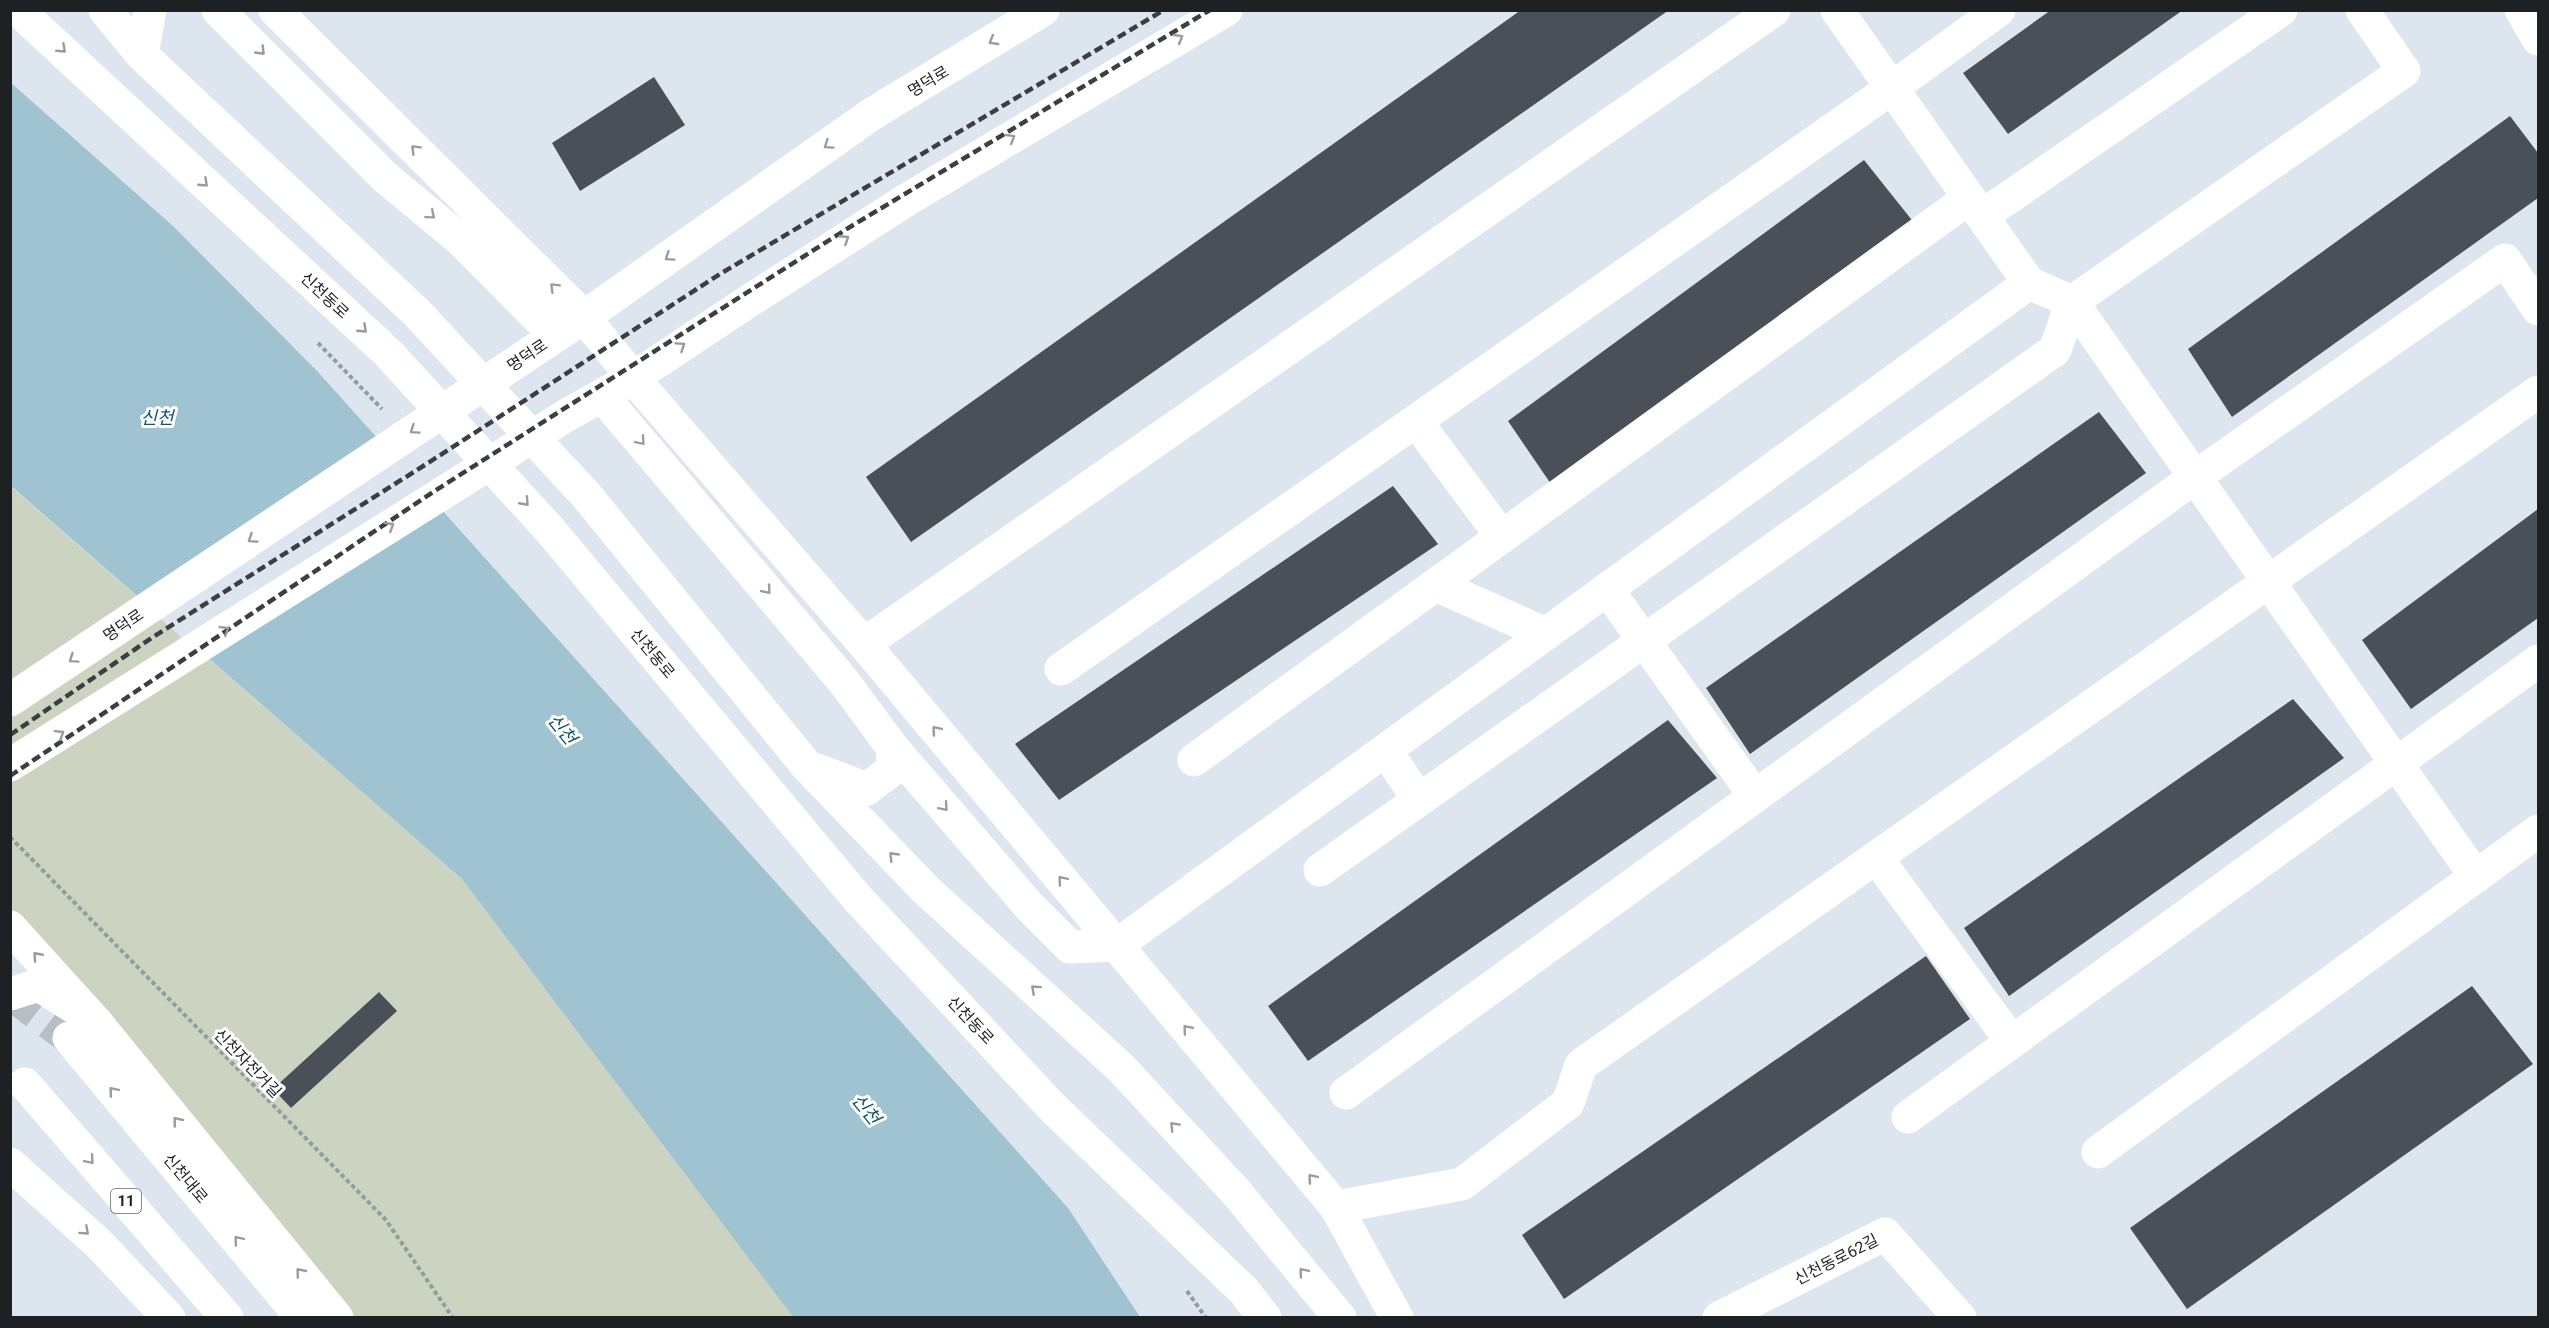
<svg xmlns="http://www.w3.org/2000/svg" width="2549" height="1328" font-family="Roboto,'Noto Sans KR',sans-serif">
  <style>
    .green { fill: #ccd4c1 }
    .water { fill: #9fc3d0 }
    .pier { fill: #dde5ee }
    .building { fill: #495057 }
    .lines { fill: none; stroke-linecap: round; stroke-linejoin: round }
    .highway-tunnel { stroke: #b7bec6; stroke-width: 33; stroke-dasharray: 33 16; stroke-linecap: butt }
    .path { stroke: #959ba2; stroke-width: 4; stroke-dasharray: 4.5 3; stroke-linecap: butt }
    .minor { stroke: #fff; stroke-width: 33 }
    .major { stroke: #fff; stroke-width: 33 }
    .highway { stroke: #fff; stroke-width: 33 }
    .rail { stroke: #3b3f43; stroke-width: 4.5; stroke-dasharray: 9 4.5; stroke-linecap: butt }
    .oneway { stroke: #9a9b9c }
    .labels { text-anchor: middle; stroke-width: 6; stroke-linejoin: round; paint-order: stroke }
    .shield { fill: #fff; stroke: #626466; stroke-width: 1.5 }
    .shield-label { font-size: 15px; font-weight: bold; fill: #1e2124 }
    .street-label { font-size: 16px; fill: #1e2124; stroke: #fff }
    .water-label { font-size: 18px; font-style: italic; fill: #0f576a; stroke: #fff }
  </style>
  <rect width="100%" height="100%" fill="#dde5ee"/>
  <path class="green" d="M 10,486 L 462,879 L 793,1317 L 337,1317 L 11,927 Z"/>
  <path class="water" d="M 10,82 L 173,226 L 318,372 L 1068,1208 L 1140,1317 L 793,1317 L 462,879 L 11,486 Z"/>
  <path class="pier" d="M 393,451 L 425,487 L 189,644 L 152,611 Z"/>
  <path class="building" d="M 1521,10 L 1669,10 L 911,542 L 866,477 Z
    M 2051,10 L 2183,10 L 2008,134 L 1963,73 Z
    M 654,77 L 685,125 L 580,191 L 552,143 Z
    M 2510,116 L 2538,153 L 2538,198 L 2232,417 L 2188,349 Z
    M 1864,160 L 1915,224 L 1553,487 L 1508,421 Z
    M 2099,412 L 2146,473 L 1750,754 L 1706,688 Z
    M 1393,486 L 1438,544 L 1059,800 L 1015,744 Z
    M 2538,509 L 2538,618 L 2411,709 L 2362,640 Z
    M 2293,699 L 2344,758 L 2009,996 L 1964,928 Z
    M 1668,720 L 1717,778 L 1308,1061 L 1268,1006 Z
    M 1926,956 L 1970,1019 L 1564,1299 L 1522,1235 Z
    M 2472,986 L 2533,1064 L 2187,1309 L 2130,1228 Z
    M 379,992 L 397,1011 L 291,1108 L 273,1089 Z"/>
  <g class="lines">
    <path class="highway-tunnel" d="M 10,993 L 69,1038"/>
    <path class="path" d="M 318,343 L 382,409
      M 10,837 L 386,1220 L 453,1318
      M 1187,1291 L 1206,1318"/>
    <path class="minor" d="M 1837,10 L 2029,283 L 2072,302 L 2404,71 L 2362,10
      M 2521,10 L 2538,39
      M 1982,216 L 2281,10
      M 2072,302 L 2476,877
      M 1416,421 L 1502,537
      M 1436,585 L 1546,634
      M 1607,589 L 1755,796
      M 864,644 L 1774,10
      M 1061,669 L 1892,88 L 1999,10
      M 1386,751 L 1419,800
      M 1194,760 L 1969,198
      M 1876,857 L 2012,1042
      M 1320,870 L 2055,350 L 2072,302
      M 1117,945 L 2029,283
      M 1346,1093 L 2195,477 L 2505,260 L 2538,309
      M 1908,1117 L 2538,661
      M 2098,1152 L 2538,831
      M 1336,1207 L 1462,1184 L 1568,1103 L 1581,1065 L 2538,392
      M 1719,1318 L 1885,1234 L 1960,1318"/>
    <path class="major" d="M 18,10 L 389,354 L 550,530 L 858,899 L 1053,1108 L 1244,1291 L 1265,1318
      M 105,10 L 142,55 L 417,313 L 586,495 L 806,765 L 926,890 L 1121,1068 L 1236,1192 L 1340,1318
      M 218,10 L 386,178 L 461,240 L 556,336
      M 275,10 L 584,317 L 633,378 L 864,644 L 1336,1207 L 1397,1318
      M 142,55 L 150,10
      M 603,397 L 845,683 L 892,747 L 1030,907 L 1070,947 L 1117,945
      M 10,700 L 584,317 L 872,114 L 1043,10
      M 10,765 L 567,415 L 633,378 L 746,303 L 908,199 L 1226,10
      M 817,770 L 867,789 L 893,769 L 892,747"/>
    <path class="highway" d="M 10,927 L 96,1022 L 337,1318
      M 10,994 L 39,985 L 72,1006
      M 69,1038 L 302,1318
      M 25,1084 L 227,1318
      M 10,1164 L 99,1244 L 169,1318"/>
    <path class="rail" d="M 10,735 L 153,637 L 428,463 L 720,274 L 1164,10
      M 10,776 L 433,492 L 850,227 L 1210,10"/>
  </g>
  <defs><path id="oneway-chevron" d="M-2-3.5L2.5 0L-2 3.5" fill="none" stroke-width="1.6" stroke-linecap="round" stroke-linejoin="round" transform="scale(1.5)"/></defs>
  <g class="oneway">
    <use href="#oneway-chevron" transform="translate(1179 38) rotate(-31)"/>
    <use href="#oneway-chevron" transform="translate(993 41) rotate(149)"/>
    <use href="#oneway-chevron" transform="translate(62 49) rotate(43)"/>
    <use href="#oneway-chevron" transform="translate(261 51) rotate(46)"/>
    <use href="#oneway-chevron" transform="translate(1011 138) rotate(-31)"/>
    <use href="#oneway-chevron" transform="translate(828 145) rotate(145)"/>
    <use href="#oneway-chevron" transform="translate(415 149) rotate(-135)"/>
    <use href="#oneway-chevron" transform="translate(204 183) rotate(43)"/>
    <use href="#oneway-chevron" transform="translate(431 215) rotate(40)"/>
    <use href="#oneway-chevron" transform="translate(845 239) rotate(-33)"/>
    <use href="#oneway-chevron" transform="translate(669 257) rotate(145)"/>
    <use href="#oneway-chevron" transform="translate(554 287) rotate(-135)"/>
    <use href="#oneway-chevron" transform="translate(363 329) rotate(43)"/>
    <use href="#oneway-chevron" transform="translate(681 346) rotate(-34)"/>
    <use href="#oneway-chevron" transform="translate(414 430) rotate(146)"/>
    <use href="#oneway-chevron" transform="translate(641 441) rotate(49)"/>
    <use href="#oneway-chevron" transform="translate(525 502) rotate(48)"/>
    <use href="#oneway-chevron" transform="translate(390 526) rotate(-32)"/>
    <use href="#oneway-chevron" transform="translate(252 539) rotate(146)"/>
    <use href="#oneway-chevron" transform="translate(767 590) rotate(50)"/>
    <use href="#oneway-chevron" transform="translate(225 630) rotate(-32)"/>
    <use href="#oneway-chevron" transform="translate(73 659) rotate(146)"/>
    <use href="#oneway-chevron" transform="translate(936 730) rotate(-130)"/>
    <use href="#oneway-chevron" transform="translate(60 734) rotate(-32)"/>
    <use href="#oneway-chevron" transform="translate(944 807) rotate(49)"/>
    <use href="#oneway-chevron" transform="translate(893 856) rotate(-134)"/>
    <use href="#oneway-chevron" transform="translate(1062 880) rotate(-130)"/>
    <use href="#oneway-chevron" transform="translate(37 956) rotate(-132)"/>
    <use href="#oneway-chevron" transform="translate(1035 989) rotate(-138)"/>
    <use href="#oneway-chevron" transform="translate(1187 1029) rotate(-130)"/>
    <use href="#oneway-chevron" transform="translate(113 1091) rotate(-130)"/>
    <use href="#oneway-chevron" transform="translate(177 1121) rotate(-129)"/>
    <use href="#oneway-chevron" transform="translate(1174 1126) rotate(-133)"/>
    <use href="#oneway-chevron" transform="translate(90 1160) rotate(49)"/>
    <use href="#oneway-chevron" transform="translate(1312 1178) rotate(-130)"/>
    <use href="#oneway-chevron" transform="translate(85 1231) rotate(42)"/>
    <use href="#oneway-chevron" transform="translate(238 1240) rotate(-130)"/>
    <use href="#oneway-chevron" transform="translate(300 1272) rotate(-129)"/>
    <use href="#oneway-chevron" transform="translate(1303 1272) rotate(-130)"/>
  </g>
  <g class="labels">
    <rect class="shield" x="111" y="1189" width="30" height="24" rx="4.5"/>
    <g class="shield-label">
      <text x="126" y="1206">11</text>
    </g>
    <g class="street-label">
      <text transform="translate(928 81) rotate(-31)" y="6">명덕로</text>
      <text transform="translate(325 295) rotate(43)" y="6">신천동로</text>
      <text transform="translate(527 355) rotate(-34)" y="6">명덕로</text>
      <text transform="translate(123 625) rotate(-34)" y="6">명덕로</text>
      <text transform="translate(653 653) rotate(50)" y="6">신천동로</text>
      <text transform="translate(971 1020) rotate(47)" y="6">신천동로</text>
      <text transform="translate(248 1063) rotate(46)" y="6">신천자전거길</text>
      <text transform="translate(186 1178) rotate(50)" y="6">신천대로</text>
      <text transform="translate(1836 1259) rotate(-27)" y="6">신천동로62길</text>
    </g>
    <g class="water-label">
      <text x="157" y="424">신천</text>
      <text transform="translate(562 729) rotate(51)" y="6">신천</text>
      <text transform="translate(866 1109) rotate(51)" y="6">신천</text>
    </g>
  </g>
  <rect width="2549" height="1328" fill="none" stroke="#1e2124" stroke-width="24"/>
</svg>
